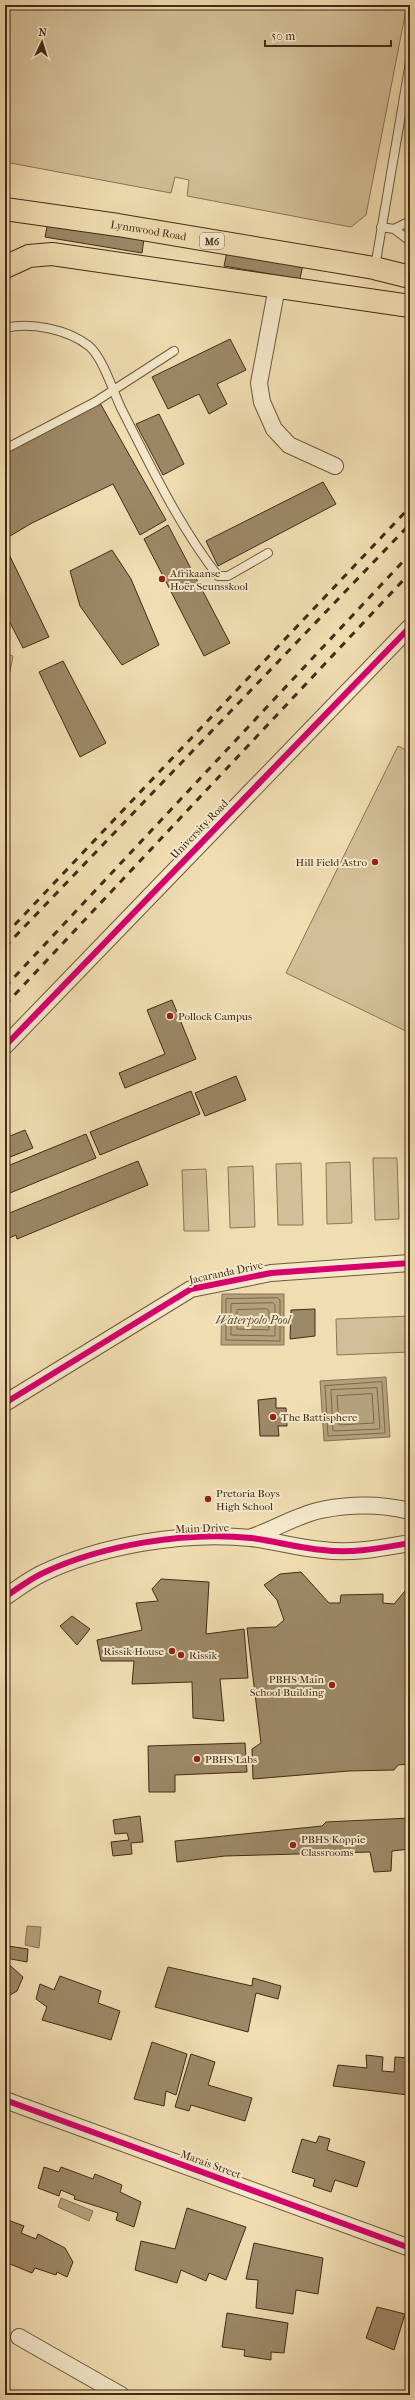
<svg xmlns="http://www.w3.org/2000/svg" width="415" height="2400" font-family="'IM FELL French Canon',serif">
  <style>
    .green { fill: #d3bf97; stroke: #8b7556 }
    .water { fill: #b5a07c; stroke: #877153 }
    .lines { fill: none; stroke-linecap: round; stroke-linejoin: round }
    .shore { stroke: #7c6649; stroke-width: 1 }
    .building { fill: #9d8867; stroke: #432b16 }
    .lane-casing { stroke: #6e583d; stroke-width: 10 }
    .street-casing { stroke: #6e583d; stroke-width: 18 }
    .primary-casing { stroke: #432b16; stroke-width: 24 }
    .lane { stroke: #f5e9cc; stroke-width: 8 }
    .street { stroke: #f5e9cc; stroke-width: 16 }
    .primary { stroke: #f0ddb1; stroke-width: 22 }
    .rail { stroke: #432b16; stroke-width: 3; stroke-dasharray: 7 7; stroke-linecap: butt }
    .cycleway-casing { stroke: #f5e9cc; stroke-width: 8 }
    .cycleway { stroke: #d6006c; stroke-width: 6 }
    .poi-dot { fill: #8f2418; stroke: #f5e9cc; stroke-width: 1.5 }
    .labels { text-anchor: middle; stroke-width: 4; stroke-linejoin: round; paint-order: stroke }
    .shield { fill: #f5e9cc; stroke: #78644d; stroke-width: 1 }
    .shield-label { font-size: 10px; font-weight: bold; fill: #432b16 }
    .street-label { font-size: 11px; fill: #432b16; stroke: #f5e9cc }
    .poi-label { font-size: 11px; fill: #432b16; stroke: #f5e9cc; text-anchor: start }
    .water-label { font-size: 12px; font-style: italic; fill: #604830; stroke: #f5e9cc }
  </style>
  <rect width="100%" height="100%" fill="#f0ddb1"/>
  <filter id="stains"><feTurbulence type="fractalNoise" baseFrequency=".005" numOctaves="4"/><feColorMatrix values="0 0 0 0 .2 0 0 0 0 .09 0 0 0 0 .02 0 0 0 .5 -.17"/></filter>
  <radialGradient id="worn" r=".72"><stop offset=".6" stop-color="#630" stop-opacity="0"/><stop offset="1" stop-color="#630" stop-opacity=".3"/></radialGradient>
  <path class="green" d="M 5,5 L 407,5 L 366,215 L 351,227 L 187,196 L 189,180 L 175,177 L 171,193 L 5,162 Z
    M 5,654 L 13,656 L 5,697 Z
    M 398,746 L 410,752 L 410,1033 L 286,973 Z
    M 373,1158 L 397,1158 L 399,1219 L 375,1220 Z
    M 350,1162 L 352,1223 L 327,1224 L 326,1163 Z
    M 301,1163 L 303,1225 L 278,1225 L 276,1164 Z
    M 253,1166 L 255,1227 L 230,1228 L 228,1167 Z
    M 206,1169 L 209,1231 L 184,1231 L 182,1170 Z
    M 410,1316 L 410,1352 L 337,1355 L 336,1319 Z"/>
  <path class="water" d="M 222,1294 L 284,1294 L 284,1345 L 221,1345 Z
    M 386,1377 L 390,1437 L 324,1441 L 320,1381 Z
    M 27,1926 L 41,1927 L 39,1948 L 25,1945 Z
    M 61,2198 L 93,2211 L 89,2221 L 58,2207 Z"/>
  <g class="lines">
    <path class="shore" d="M 278,1298 L 280,1300 L 280,1341 L 226,1340 L 226,1299 Z
      M 273,1303 L 275,1305 L 275,1336 L 231,1335 L 231,1304 Z
      M 267,1309 L 269,1311 L 269,1330 L 237,1329 L 237,1310 Z
      M 382,1382 L 385,1433 L 328,1436 L 325,1386 Z
      M 377,1388 L 380,1429 L 333,1431 L 331,1390 Z
      M 372,1394 L 374,1423 L 339,1425 L 337,1396 Z"/>
  </g>
  <path class="building" d="M 48,222 L 144,239 L 142,253 L 45,237 Z
    M 227,252 L 303,264 L 300,279 L 224,266 Z
    M 230,339 L 246,370 L 217,384 L 227,404 L 209,414 L 199,394 L 168,409 L 152,377 Z
    M 100,403 L 166,520 L 140,535 L 113,484 L 32,523 L 5,539 L 5,452 Z
    M 159,414 L 184,464 L 163,475 L 136,424 Z
    M 323,482 L 336,504 L 218,566 L 206,541 Z
    M 168,525 L 230,643 L 204,656 L 144,539 Z
    M 5,546 L 49,637 L 23,648 L 5,613 Z
    M 112,550 L 131,579 L 159,645 L 122,665 L 80,606 L 70,571 Z
    M 63,661 L 106,743 L 80,757 L 39,672 Z
    M 172,1000 L 196,1059 L 125,1088 L 119,1073 L 165,1054 L 147,1010 Z
    M 236,1076 L 246,1100 L 205,1116 L 195,1093 Z
    M 191,1091 L 200,1114 L 100,1155 L 90,1132 Z
    M 25,1130 L 33,1148 L 5,1159 L 5,1138 Z
    M 86,1134 L 96,1158 L 5,1195 L 5,1167 Z
    M 138,1161 L 148,1185 L 17,1239 L 16,1235 L 5,1240 L 5,1220 L 9,1219 L 7,1214 Z
    M 315,1309 L 315,1336 L 290,1339 L 291,1310 Z
    M 276,1398 L 276,1408 L 286,1408 L 287,1426 L 278,1426 L 279,1436 L 260,1436 L 258,1400 Z
    M 301,1572 L 329,1603 L 340,1603 L 341,1595 L 383,1594 L 383,1603 L 394,1604 L 410,1585 L 410,1764 L 398,1765 L 394,1770 L 349,1771 L 253,1779 L 252,1749 L 261,1743 L 247,1628 L 276,1627 L 284,1620 L 277,1600 L 264,1585 L 280,1574 Z
    M 161,1579 L 209,1582 L 206,1634 L 244,1629 L 248,1678 L 220,1679 L 224,1721 L 193,1718 L 192,1682 L 132,1684 L 134,1661 L 101,1661 L 97,1640 L 142,1630 L 136,1603 L 158,1601 L 152,1589 Z
    M 72,1616 L 90,1629 L 77,1645 L 60,1626 Z
    M 245,1743 L 247,1772 L 175,1775 L 175,1792 L 149,1792 L 148,1746 Z
    M 140,1816 L 143,1842 L 131,1843 L 132,1854 L 113,1856 L 111,1842 L 129,1840 L 127,1833 L 115,1834 L 113,1820 Z
    M 410,1818 L 410,1849 L 392,1851 L 391,1871 L 374,1872 L 370,1852 L 225,1856 L 177,1862 L 175,1841 L 322,1826 L 326,1822 Z
    M 8,1946 L 28,1949 L 27,1962 L 6,1958 Z
    M 5,1961 L 23,1977 L 17,1991 L 5,1998 Z
    M 168,1967 L 252,1986 L 253,1978 L 281,1986 L 278,1999 L 256,1993 L 248,2032 L 155,2007 Z
    M 60,1976 L 101,1991 L 98,2003 L 120,2011 L 111,2040 L 42,2020 L 47,2007 L 36,1999 L 40,1984 L 54,1990 Z
    M 152,2042 L 187,2054 L 176,2095 L 166,2091 L 164,2106 L 134,2099 Z
    M 191,2054 L 215,2062 L 208,2085 L 252,2098 L 245,2121 L 191,2105 L 189,2111 L 175,2107 Z
    M 366,2055 L 383,2057 L 382,2071 L 394,2072 L 395,2057 L 410,2058 L 408,2095 L 333,2086 L 338,2065 L 367,2068 Z
    M 319,2136 L 330,2139 L 327,2150 L 365,2162 L 357,2187 L 335,2180 L 331,2192 L 313,2186 L 315,2179 L 292,2172 L 302,2139 L 316,2143 Z
    M 44,2167 L 59,2172 L 61,2167 L 93,2179 L 95,2174 L 122,2185 L 120,2192 L 141,2202 L 134,2227 L 116,2220 L 118,2213 L 74,2199 L 75,2196 L 61,2190 L 59,2196 L 38,2188 Z
    M 187,2208 L 246,2227 L 226,2280 L 209,2273 L 206,2281 L 181,2270 L 177,2283 L 135,2270 L 141,2241 L 175,2249 Z
    M 5,2219 L 24,2226 L 21,2233 L 36,2239 L 38,2234 L 65,2248 L 73,2262 L 67,2277 L 57,2272 L 56,2275 L 35,2268 L 32,2273 L 10,2264 L 8,2270 L 5,2269 Z
    M 254,2243 L 323,2258 L 318,2294 L 296,2290 L 293,2314 L 256,2308 L 258,2280 L 246,2279 Z
    M 377,2307 L 405,2314 L 394,2350 L 366,2338 Z
    M 227,2313 L 288,2323 L 284,2353 L 271,2352 L 271,2360 L 244,2356 L 245,2350 L 222,2347 Z"/>
  <g class="lines">
    <g class="lane-casing">
      <path id="lane" d="M 381,227 L 394,229 L 410,221
        M 394,229 L 410,241
        M 375,267 L 410,62
        M 5,328 C 31,322 67,329 89,346 C 103,358 113,391 121,408 C 150,465 179,526 218,576 L 228,576 L 268,553
        M 5,449 L 95,402 L 174,351"/>
    </g>
    <g class="street-casing">
      <path id="street" d="M 277,287 L 259,383 L 262,402 L 274,429 L 289,445 L 335,466
        M 5,1046 L 410,627
        M 5,1403 L 191,1289 L 271,1273 L 410,1263
        M 252,1537 C 275,1529 297,1515 321,1510 C 351,1504 381,1504 410,1511
        M 5,1597 C 17,1589 30,1579 43,1573 C 102,1545 186,1531 251,1538 C 275,1541 298,1548 323,1550 C 352,1554 381,1548 410,1543
        M 5,2100 L 410,2248
        M 19,2337 L 121,2395"/>
    </g>
    <g class="primary-casing">
      <g id="primary">
        <path id="s1" d="M 5,209 L 118,225 L 374,268 L 410,277"/>
        <path d="M 5,267 L 29,256 L 52,254 L 410,306"/>
      </g>
    </g>
    <use href="#lane" class="lane"/>
    <use href="#street" class="street"/>
    <use href="#primary" class="primary"/>
    <path class="rail" d="M 5,935 L 410,507
      M 5,947 L 410,524
      M 5,987 L 410,554
      M 5,1005 L 410,573"/>
    <g class="cycleway-casing">
      <path id="cycleway" d="M 5,1046 L 410,627
        M 5,1403 L 191,1289 L 271,1273 L 410,1263
        M 5,1597 C 17,1589 30,1579 43,1573 C 102,1545 186,1531 251,1538 C 275,1541 298,1548 323,1550 C 352,1554 381,1548 410,1543
        M 5,2100 L 410,2248"/>
    </g>
    <use href="#cycleway" class="cycleway"/>
  </g>
  <g class="poi-dot">
    <circle cx="162" cy="579" r="4"/>
    <circle cx="375" cy="862" r="4"/>
    <circle cx="170" cy="1016" r="4"/>
    <circle cx="273" cy="1417" r="4"/>
    <circle cx="208" cy="1499" r="4"/>
    <circle cx="172" cy="1651" r="4"/>
    <circle cx="181" cy="1655" r="4"/>
    <circle cx="332" cy="1685" r="4"/>
    <circle cx="197" cy="1759" r="4"/>
    <circle cx="293" cy="1845" r="4"/>
  </g>
  <g class="labels">
    <rect class="shield" x="200" y="233" width="24" height="16" rx="3"/>
    <g class="shield-label">
      <text x="212" y="245">M6</text>
    </g>
    <g class="street-label">
      <text dy="4" stroke="none"><textPath href="#s1" startOffset="145">Lynnwood Road</textPath></text>
      <text transform="translate(199 829) rotate(-46)" y="4">University Road</text>
      <text transform="translate(226 1272) rotate(-12)" y="4">Jacaranda Drive</text>
      <text transform="translate(202 1528) rotate(-2)" y="4">Main Drive</text>
      <text transform="translate(211 2164) rotate(20)" y="4">Marais Street</text>
    </g>
    <g class="poi-label">
      <text x="170" y="577">Afrikaanse<tspan x="170" dy="13">Hoër Seunsskool</tspan></text>
      <text x="367" y="866" text-anchor="end">Hill Field Astro</text>
      <text x="178" y="1020">Pollock Campus</text>
      <text x="281" y="1421">The Battisphere</text>
      <text x="216" y="1497">Pretoria Boys<tspan x="216" dy="13">High School</tspan></text>
      <text x="164" y="1655" text-anchor="end">Rissik House</text>
      <text x="189" y="1659">Rissik</text>
      <text x="324" y="1683" text-anchor="end">PBHS Main<tspan x="324" dy="13">School Building</tspan></text>
      <text x="205" y="1763">PBHS Labs</text>
      <text x="301" y="1843">PBHS Koppie<tspan x="301" dy="13">Classrooms</tspan></text>
    </g>
    <g class="water-label">
      <text x="253" y="1324">Waterpolo Pool</text>
    </g>
  </g>
  <rect width="415" height="2400" fill="none" stroke="#f0ddb1" stroke-width="20"/>
  <rect x="6" y="6" width="403" height="2388" fill="none" stroke="#432b16" stroke-width="2"/>
  <rect x="10" y="10" width="395" height="2380" fill="none" stroke="#432b16"/>
  <g transform="translate(42 42) rotate(4)" stroke="#f5e9cc" stroke-width="3" paint-order="stroke">
  <path d="M0-3L7 15L0 10L-7 15Z" fill="#432b16"/>
  <text y="-6" font-size="11" font-weight="bold" text-anchor="middle" fill="#432b16">N</text>
  </g>
  <path d="M265 40v6h126v-6" fill="none" stroke="#432b16" stroke-width="2"/>
  <text x="271" y="40" font-size="12" fill="#432b16" stroke="#f5e9cc" stroke-width="3" paint-order="stroke">50 m</text>
  <rect width="100%" height="100%" filter="url(#stains)"/>
  <rect width="100%" height="100%" fill="url(#worn)"/>
</svg>
